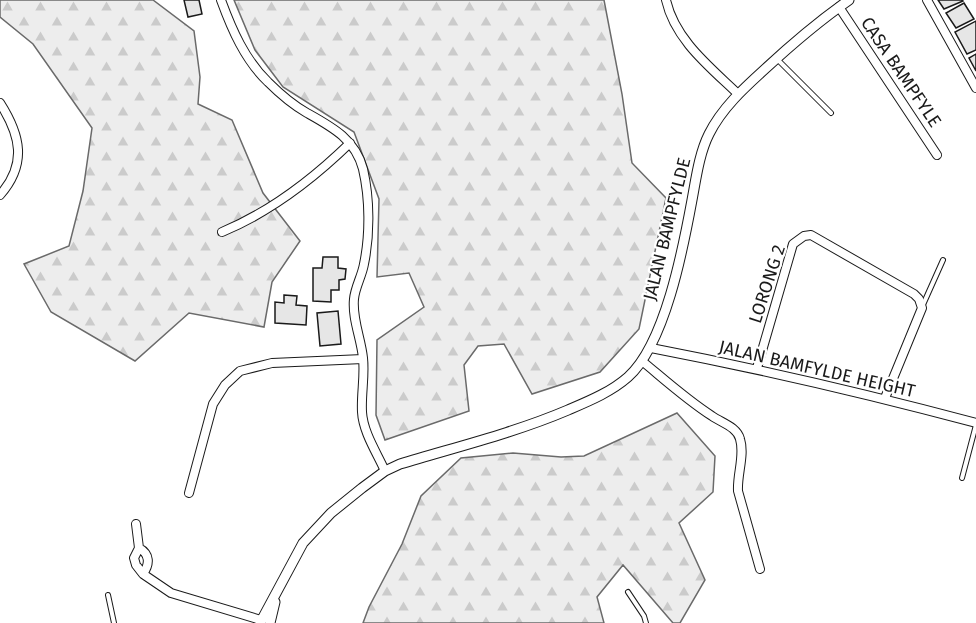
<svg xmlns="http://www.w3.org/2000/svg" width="976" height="623" font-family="'Fira Sans',sans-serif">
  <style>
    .forest { fill: url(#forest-firs); stroke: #6a6a6a; stroke-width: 1.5 }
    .building { fill: #e6e6e6; stroke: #1a1a1a; stroke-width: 1.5 }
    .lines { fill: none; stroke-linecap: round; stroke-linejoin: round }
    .service-casing { stroke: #1a1a1a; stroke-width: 6 }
    .minor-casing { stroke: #1a1a1a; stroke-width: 10 }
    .tertiary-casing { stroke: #1a1a1a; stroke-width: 11 }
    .service { stroke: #fff; stroke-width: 4 }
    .minor { stroke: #fff; stroke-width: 8 }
    .tertiary { stroke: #fff; stroke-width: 9 }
    .labels { text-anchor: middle; stroke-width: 4.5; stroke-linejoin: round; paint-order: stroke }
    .street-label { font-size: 18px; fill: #1a1a1a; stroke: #fff }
  </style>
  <defs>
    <pattern id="forest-firs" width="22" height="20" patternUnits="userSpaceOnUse" patternTransform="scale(1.5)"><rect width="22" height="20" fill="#ededed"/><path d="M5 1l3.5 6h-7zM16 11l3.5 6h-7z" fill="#cbcbcb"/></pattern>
  </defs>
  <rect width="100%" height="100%" fill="#fff"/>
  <path class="forest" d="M 0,0 L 153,0 L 194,31 L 200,77 L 198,104 L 232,120 L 263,193 L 300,241 L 272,282 L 264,327 L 189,313 L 135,361 L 51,312 L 24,264 L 69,246 L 83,191 L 92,128 L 33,44 L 0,17 Z
    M 234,0 L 604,0 L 622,94 L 632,163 L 666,198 L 639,329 L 600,372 L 532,394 L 504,344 L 478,346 L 464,365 L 469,411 L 385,440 L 376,415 L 377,340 L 424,307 L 409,273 L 377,277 L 379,199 L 354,132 L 283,87 L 255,50 Z
    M 677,413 L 715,456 L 713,492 L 679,523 L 705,580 L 680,623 L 673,623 L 623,565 L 597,597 L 604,623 L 363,623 L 369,607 L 402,544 L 421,496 L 461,458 L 513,453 L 561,457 L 584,456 Z"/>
  <path class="building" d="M 184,0 L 199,0 L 202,14 L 188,17 Z
    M 938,0 L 962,0 L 963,1 L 944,9 Z
    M 964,3 L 974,19 L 956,28 L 946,13 Z
    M 976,21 L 976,50 L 967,54 L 955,32 Z
    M 976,54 L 976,71 L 969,58 Z
    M 323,257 L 338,257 L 338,268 L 346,269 L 345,279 L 339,280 L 339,290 L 331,290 L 331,302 L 313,301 L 313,268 L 322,268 Z
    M 284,295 L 297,296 L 296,305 L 307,306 L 306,325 L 275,323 L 275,302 L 284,303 Z
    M 338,311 L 341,344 L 320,346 L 317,313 Z"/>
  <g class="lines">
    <g class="service-casing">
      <path id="service" d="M 777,59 L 831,113
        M 922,307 L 943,260
        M 962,478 L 976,425
        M 628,592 L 644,616 L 646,623
        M 108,595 L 114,623"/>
    </g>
    <g class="minor-casing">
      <path id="minor" d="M 221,0 C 232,30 245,60 268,82 C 280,94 293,105 307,113 C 332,127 355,139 363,169 C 370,199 370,235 364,264 C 362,276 355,287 354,299 C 352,319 361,338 363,358 C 365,376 361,394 362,412 C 363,432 377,453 385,471
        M 666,0 C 675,40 710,67 738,94
        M 927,0 L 976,88
        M 839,7 L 937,155
        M 0,103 C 21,136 27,164 0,195
        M 222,232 C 270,212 313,179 350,143
        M 651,348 C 760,369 868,394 976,423
        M 642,361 C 665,380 687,400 712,416 C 722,423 737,427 740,439 C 745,455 737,474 738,491 L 760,569
        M 757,368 L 793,244 L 804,236 L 811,235 L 914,294 L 919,299 L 922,308 L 885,398
        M 189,493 L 213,404 L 225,385 L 240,371 L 272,363 L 363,359
        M 136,524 L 139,548
        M 143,574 C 150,564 150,554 139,548 L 134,558 L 136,565 L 143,574 L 171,593 L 261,620"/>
    </g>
    <g class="tertiary-casing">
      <path id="tertiary" d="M 260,623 L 303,543 L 331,513 L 362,488 L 385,471 L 400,464 C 456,447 514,433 568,410 C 589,401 611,392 628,377 C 665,344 683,249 692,200 C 696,179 699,154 709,134 C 722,108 744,88 765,69 C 792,44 819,21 849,0
        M 270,623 L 275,602"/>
    </g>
    <use href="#service" class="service"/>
    <use href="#minor" class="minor"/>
    <use href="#tertiary" class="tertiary"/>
  </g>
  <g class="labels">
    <g class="street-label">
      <text transform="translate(901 72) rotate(56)" y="6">CASA BAMPFYLE</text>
      <text transform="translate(667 229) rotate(-76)" y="6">JALAN BAMPFYLDE</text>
      <text transform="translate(767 284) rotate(-72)" y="6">LORONG 2</text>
      <text transform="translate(817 369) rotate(13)" y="6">JALAN BAMFYLDE HEIGHT</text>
    </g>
  </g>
</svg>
